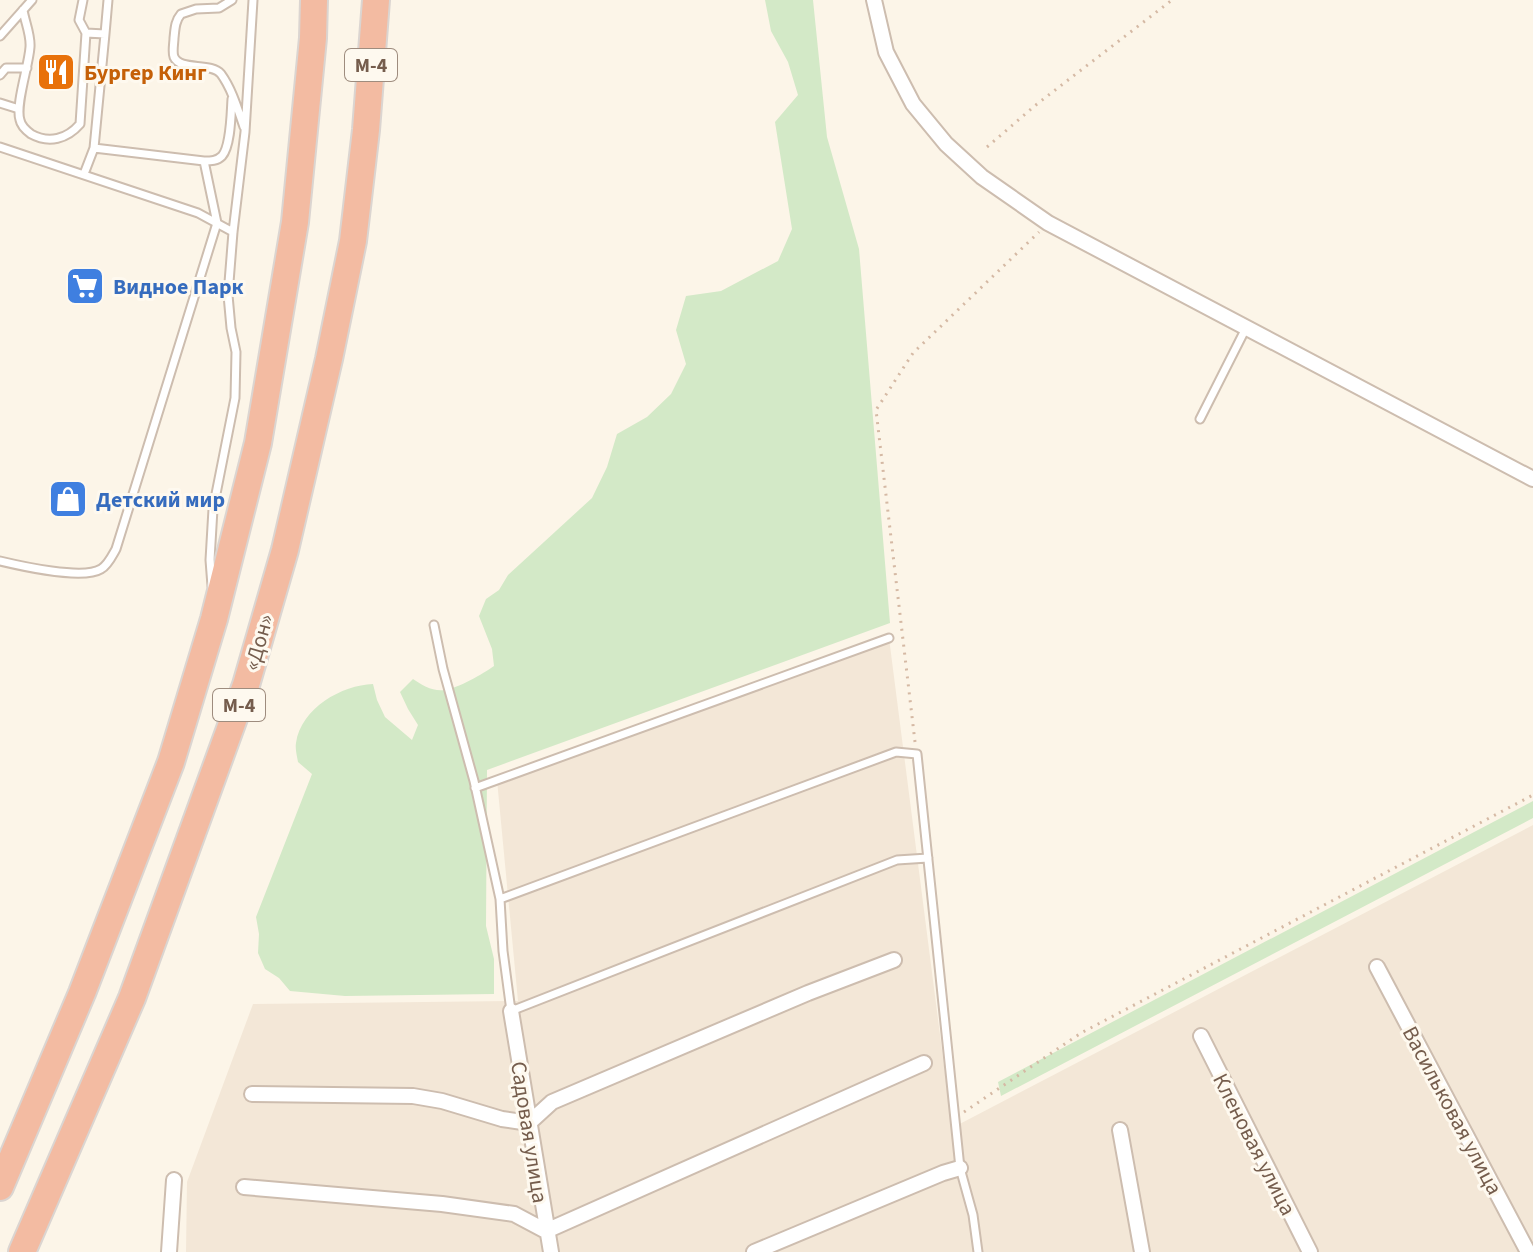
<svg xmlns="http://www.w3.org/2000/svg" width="1533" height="1252" font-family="'Source Sans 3',sans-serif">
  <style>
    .residential { fill: #f3e7d7 }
    .green { fill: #d3e9c7 }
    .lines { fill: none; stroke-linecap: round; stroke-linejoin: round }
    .service-casing { stroke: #cdbdaf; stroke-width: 11 }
    .minor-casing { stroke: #cdbdaf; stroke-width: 18 }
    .motorway-casing { stroke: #dbd5d1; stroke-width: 30 }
    .path { stroke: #d5b9a4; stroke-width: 3; stroke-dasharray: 2 6; stroke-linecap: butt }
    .service { stroke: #fff; stroke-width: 7 }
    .minor { stroke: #fff; stroke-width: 14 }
    .motorway { stroke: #f3bba2; stroke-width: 26 }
    .labels { text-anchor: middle; stroke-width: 6; stroke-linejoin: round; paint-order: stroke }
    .shield { fill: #fef9ef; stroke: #9e8c7e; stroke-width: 2 }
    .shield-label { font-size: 20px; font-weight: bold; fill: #755d4d }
    .food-label { font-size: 22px; font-weight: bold; fill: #c56008; stroke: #fef9ef; text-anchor: start }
    .shop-label { font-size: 22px; font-weight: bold; fill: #366cbe; stroke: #fef9ef; text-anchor: start }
    .street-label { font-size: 22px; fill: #755d4d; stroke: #fef9ef }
  </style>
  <rect width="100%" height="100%" fill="#fcf5e8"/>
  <path class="residential" d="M 889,638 L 952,1128 L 1533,825 L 1533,1252 L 186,1252 L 187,1182 L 253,1004 L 518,1001 L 497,780 Z"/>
  <path class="green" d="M 765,0 L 813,0 L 827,137 L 859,249 L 890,623 L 487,770 L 486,926 L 494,959 L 494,994 L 345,996 L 290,991 L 279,978 L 265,969 L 258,953 L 259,934 L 256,917 L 312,774 L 298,762 C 297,756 295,749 296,743 C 301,708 342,685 373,684 L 377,700 L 385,717 L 412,740 L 418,725 L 408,709 L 400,692 L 413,679 C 422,685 433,692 445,690 C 458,688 483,674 494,666 L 492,649 L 479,616 L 486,599 L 499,590 L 508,575 L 592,498 L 607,467 L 617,434 L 647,417 L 671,394 L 686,364 L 676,330 L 686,296 L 721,291 L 778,261 L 792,229 L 775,122 L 798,95 L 788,62 L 771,31 Z
    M 1533,801 L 1533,818 L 1001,1096 L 998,1082 Z"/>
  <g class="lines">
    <g class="service-casing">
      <path id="service" d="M 232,0 L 219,8 L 196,9 L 181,14 C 175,21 175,29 174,38 C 174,43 172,52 174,57 C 180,71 211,62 221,74 C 232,89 238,110 244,127
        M 23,10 C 25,22 31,35 30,47 C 29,65 15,105 20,120 C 21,126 27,131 31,134 C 49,144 67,139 80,124 L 86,33 L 79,20 L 83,0
        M 86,33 L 105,34 L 108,0
        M 0,36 L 32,0
        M 0,75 L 6,68 L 27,68
        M 0,103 L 19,109
        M 0,147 L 198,213 L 233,232
        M 204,161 C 211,161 217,161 222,156 C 231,146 231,113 232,99
        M 84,174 L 94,148
        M 1200,419 L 1246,328
        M 0,561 C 21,566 83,580 101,569 C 108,565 112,556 116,549 L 217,223 L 204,161 L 94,148 L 105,34
        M 212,586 L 210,560 L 213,509 L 235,398 L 236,352 L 231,328 L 228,295 L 233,232 L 245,132 L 253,0
        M 434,625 L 443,669 L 474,781 L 500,899 L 503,951 L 511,1011 L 897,860 L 928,858
        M 475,788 L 889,638
        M 500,899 L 896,752 L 917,754 L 960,1168 L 973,1215 L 978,1252"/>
    </g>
    <g class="minor-casing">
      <path id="minor" d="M 874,0 L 886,52 L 913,104 L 946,144 L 982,177 L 1048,223 L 1533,479
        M 1377,967 L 1528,1252
        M 511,1011 L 551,1252
        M 1201,1036 L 1310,1252
        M 252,1094 L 413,1096 L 442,1101 L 502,1119 L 529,1123 L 552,1102 L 808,993 L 894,960
        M 1120,1130 L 1142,1252
        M 244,1187 L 442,1204 L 514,1214 L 546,1231 L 924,1063
        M 169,1252 L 174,1180
        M 754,1252 L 943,1173 L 960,1168"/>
    </g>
    <g class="motorway-casing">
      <path id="motorway" d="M 0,1187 L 82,993 L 171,762 L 214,619 L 258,443 L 295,222 L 313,38 L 314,0
        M 22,1252 L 132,998 L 246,685 L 285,550 L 329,359 L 353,241 L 366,130 L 376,0"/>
    </g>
    <path class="path" d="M 987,147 L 1037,104 L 1172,0
      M 915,742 L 876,410 L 913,353 L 1039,232
      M 964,1112 L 1081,1033 L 1533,795"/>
    <use href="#service" class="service"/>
    <use href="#minor" class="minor"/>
    <use href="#motorway" class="motorway"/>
  </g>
  <defs>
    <g id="restaurant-square" transform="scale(2)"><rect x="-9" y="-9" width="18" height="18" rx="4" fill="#e8710a" stroke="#fef9ef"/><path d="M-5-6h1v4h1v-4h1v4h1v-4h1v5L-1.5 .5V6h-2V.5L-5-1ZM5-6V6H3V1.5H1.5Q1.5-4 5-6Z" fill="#fff"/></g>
    <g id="supermarket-square" transform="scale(2)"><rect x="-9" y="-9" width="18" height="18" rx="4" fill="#3f7fe0" stroke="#fef9ef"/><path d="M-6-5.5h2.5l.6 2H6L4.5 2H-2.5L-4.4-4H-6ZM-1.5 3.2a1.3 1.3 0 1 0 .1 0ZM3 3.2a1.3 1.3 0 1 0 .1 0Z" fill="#fff"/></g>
    <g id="shop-square" transform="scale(2)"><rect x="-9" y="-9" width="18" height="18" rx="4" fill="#3f7fe0" stroke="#fef9ef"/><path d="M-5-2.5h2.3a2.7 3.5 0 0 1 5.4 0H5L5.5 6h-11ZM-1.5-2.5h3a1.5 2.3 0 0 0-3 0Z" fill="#fff"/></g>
  </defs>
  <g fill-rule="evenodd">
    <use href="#restaurant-square" x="56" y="72"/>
    <use href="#supermarket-square" x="85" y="286"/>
    <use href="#shop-square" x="68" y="499"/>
  </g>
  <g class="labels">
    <g class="shield">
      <rect x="345" y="49" width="52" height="32" rx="6"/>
      <rect x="213" y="689" width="52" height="32" rx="6"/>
    </g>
    <g class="shield-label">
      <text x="371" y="72">М-4</text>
      <text x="239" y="712">М-4</text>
    </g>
    <g class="food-label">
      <text x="84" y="80">Бургер Кинг</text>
    </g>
    <g class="shop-label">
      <text x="113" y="294">Видное Парк</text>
      <text x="96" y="507">Детский мир</text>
    </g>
    <g class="street-label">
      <text transform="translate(258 642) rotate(-74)" y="8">«Дон»</text>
      <text transform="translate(1453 1110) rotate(62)" y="8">Васильковая улица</text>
      <text transform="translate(530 1132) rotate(81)" y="8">Садовая улица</text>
      <text transform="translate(1255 1144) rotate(63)" y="8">Кленовая улица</text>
    </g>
  </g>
</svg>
